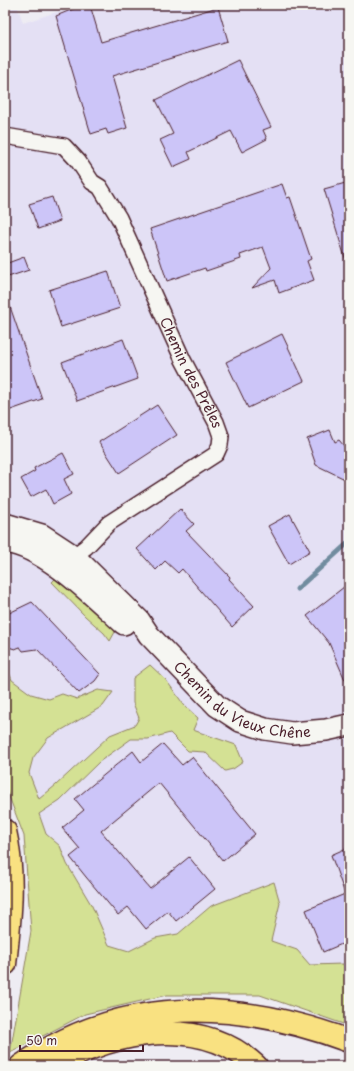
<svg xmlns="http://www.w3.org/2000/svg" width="354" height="1071" font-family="'Playpen Sans',sans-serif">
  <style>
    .built { fill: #e4e0f4 }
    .green { fill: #d4e194; stroke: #8f8060 }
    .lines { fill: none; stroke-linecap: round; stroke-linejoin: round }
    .stream { stroke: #718c9f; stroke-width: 5 }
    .building { fill: #ccc5f8; stroke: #4a1f2b }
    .minor-casing { stroke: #4a1f2b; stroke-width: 18 }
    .secondary-casing { stroke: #4a1f2b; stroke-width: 24 }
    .trunk-casing { stroke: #4a1f2b; stroke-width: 25 }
    .minor { stroke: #f6f6f2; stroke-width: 15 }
    .secondary { stroke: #f6f6f2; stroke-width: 21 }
    .trunk { stroke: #f9e181; stroke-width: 22 }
    .labels { text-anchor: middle; stroke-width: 3.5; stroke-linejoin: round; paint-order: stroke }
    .street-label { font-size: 14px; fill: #4a1f2b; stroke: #f6f6f2 }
  </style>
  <rect width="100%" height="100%" fill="#eeecf3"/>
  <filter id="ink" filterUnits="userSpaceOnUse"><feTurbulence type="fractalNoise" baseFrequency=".025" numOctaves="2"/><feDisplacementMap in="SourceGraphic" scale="8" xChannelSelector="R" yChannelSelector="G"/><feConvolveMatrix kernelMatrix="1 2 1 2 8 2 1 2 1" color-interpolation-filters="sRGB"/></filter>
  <g filter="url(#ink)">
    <path class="built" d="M 5,5 L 17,5 L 23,23 L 78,5 L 349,5 L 349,1018 L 260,995 L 74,953 L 5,781 Z"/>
    <path class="green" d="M 60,574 L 109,617 L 115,632 L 110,641 L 104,633 L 85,616 L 52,582 Z
      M 5,662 L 12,680 L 31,694 L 49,699 L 62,694 L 77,699 L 98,690 L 113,692 L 103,706 L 48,738 L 33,758 L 29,773 L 39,799 L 56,785 L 110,735 L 135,725 L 139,718 L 133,703 L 133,678 L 150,665 L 166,680 L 184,705 L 198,718 L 193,730 L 236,745 L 243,762 L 233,769 L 225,771 L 205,752 L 188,751 L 170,733 L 148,739 L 131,739 L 99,762 L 60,800 L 39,814 L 46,834 L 60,846 L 67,864 L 92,906 L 109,945 L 129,951 L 155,938 L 178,934 L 211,906 L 274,882 L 280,903 L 271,941 L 297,950 L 310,965 L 343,964 L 349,969 L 349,1026 L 260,995 L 167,995 L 85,1014 L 10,1053 L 31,931 L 24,836 L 5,786 Z"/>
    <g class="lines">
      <path class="stream" d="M 297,589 L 349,542"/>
    </g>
    <path class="building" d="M 83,5 L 90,5 L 101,42 L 218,7 L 228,41 L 112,76 L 127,128 L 108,134 L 106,129 L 91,134 L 56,16 Z
      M 238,60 L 271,127 L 263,130 L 267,139 L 242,152 L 231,131 L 188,152 L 191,159 L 173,167 L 160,140 L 173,134 L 156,100 Z
      M 349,182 L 349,261 L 346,261 L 324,189 Z
      M 282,184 L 287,198 L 290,197 L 311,259 L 307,261 L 314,280 L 279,293 L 275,280 L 252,288 L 271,268 L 263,247 L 240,255 L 241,259 L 206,271 L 205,268 L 167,281 L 150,229 Z
      M 52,197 L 60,221 L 38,229 L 29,204 Z
      M 24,257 L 29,270 L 5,278 L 5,264 Z
      M 108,271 L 120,308 L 61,327 L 49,290 Z
      M 5,298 L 7,298 L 42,399 L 5,412 Z
      M 282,334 L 304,381 L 248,408 L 226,362 Z
      M 123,339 L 138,379 L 77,401 L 62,362 Z
      M 157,405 L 177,435 L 119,473 L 99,442 Z
      M 330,430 L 335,442 L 339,440 L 349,452 L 349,481 L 316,465 L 307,439 Z
      M 63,453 L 74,474 L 64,479 L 71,494 L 53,504 L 46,489 L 31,497 L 21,479 L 35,471 L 34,468 Z
      M 180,509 L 194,524 L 186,531 L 230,577 L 229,579 L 254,606 L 232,627 L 182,569 L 178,573 L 165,561 L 156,570 L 137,549 Z
      M 290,514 L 310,551 L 289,564 L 268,526 Z
      M 349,583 L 349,689 L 329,643 L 307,616 Z
      M 32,602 L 100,674 L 95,681 L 79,693 L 37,649 L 23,651 L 20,647 L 15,649 L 5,646 L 5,615 Z
      M 163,744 L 182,765 L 192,757 L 255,834 L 223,861 L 159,783 L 101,831 L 150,889 L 189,857 L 215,889 L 176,921 L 168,911 L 146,929 L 128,907 L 118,915 L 86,877 L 70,857 L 80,849 L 62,828 L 84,810 L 75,799 L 133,751 L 141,762 Z
      M 349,847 L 349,941 L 323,952 L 306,910 L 345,894 L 331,855 Z"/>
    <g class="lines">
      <g class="minor-casing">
        <g id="minor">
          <path id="s1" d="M 5,136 L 64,146 L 78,161 L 92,182 L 100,187 L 119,218 L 183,360 L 216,422 L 221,436 L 220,445 L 216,454 L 109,523 L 86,547 L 74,556"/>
        </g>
      </g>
      <g class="secondary-casing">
        <g id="secondary">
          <path id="s2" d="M 5,524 L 42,535 L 74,556 L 139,620 L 149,635 L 193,681 L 217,706 L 240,721 L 265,729 L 292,733 L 326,730 L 349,725"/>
          <path d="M 5,542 C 45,547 94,597 124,624"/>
        </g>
      </g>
      <g class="trunk-casing">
        <path id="trunk" d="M 5,831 C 15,874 10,920 5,964
          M 21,1066 C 123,994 236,999 349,1041
          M 55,1066 C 115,1031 200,1014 256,1066"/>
      </g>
      <use href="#minor" class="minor"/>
      <use href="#secondary" class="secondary"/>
      <use href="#trunk" class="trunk"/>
    </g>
  </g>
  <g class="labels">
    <g class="street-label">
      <text dy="5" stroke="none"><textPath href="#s1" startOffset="322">Chemin des Prêles</textPath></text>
      <text dy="5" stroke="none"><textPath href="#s2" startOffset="305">Chemin du Vieux Chêne</textPath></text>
    </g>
  </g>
  <rect width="354" height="1071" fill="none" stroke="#f6f6f2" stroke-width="20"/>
  <rect x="10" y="10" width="334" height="1051" fill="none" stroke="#4a1f2b" stroke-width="1.5" filter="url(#ink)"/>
  <path d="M20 1045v6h123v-6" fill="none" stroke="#4a1f2b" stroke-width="2"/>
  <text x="26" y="1045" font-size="12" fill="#4a1f2b" stroke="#f6f6f2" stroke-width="3" paint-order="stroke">50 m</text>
</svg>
